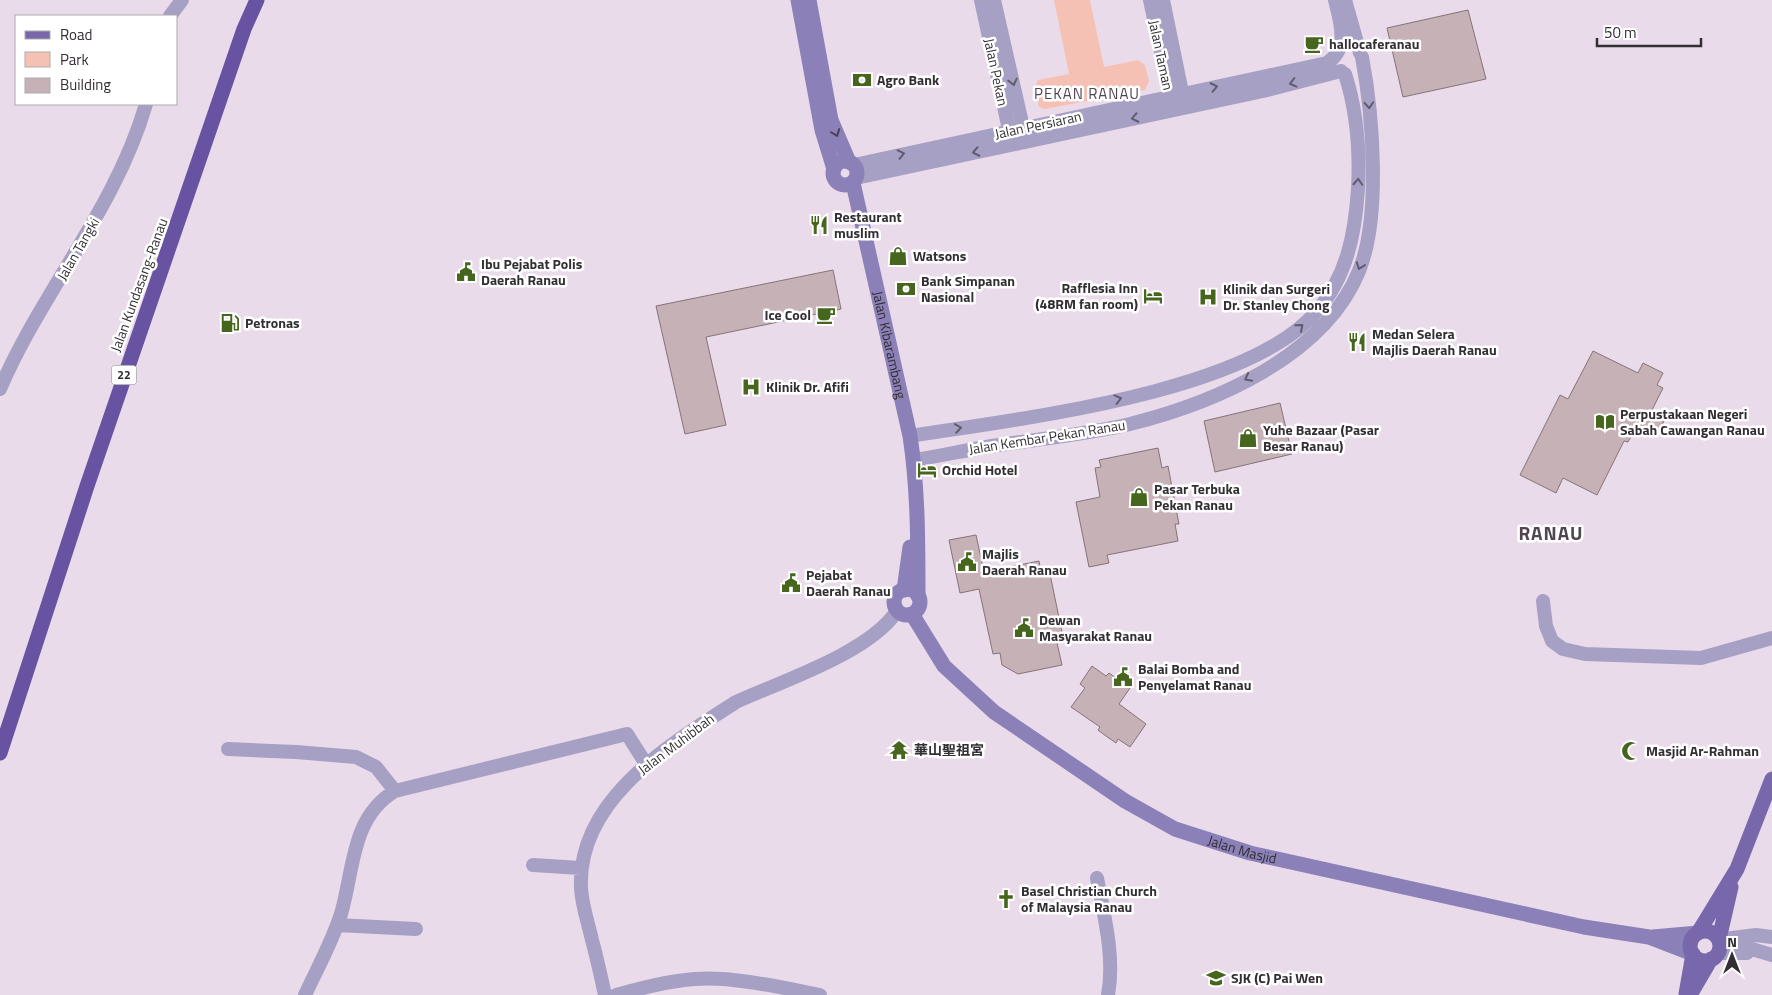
<svg xmlns="http://www.w3.org/2000/svg" width="1772" height="995" font-family="'Titillium Web','Noto Sans SC',sans-serif">
  <style>
    .green { fill: #f6c1b5 }
    .building { fill: #c6b1b7; stroke: #867378 }
    .lines { fill: none; stroke-linecap: round; stroke-linejoin: round }
    .street { stroke: #a7a0c5; stroke-width: 14 }
    .secondary { stroke: #8b80b7; stroke-width: 15 }
    .primary { stroke: #7868ab; stroke-width: 15 }
    .highway { stroke: #6753a1; stroke-width: 15 }
    .oneway { stroke: #615c6d }
    .oneway2 { stroke: #494254 }
    .labels { text-anchor: middle; stroke-width: 5; stroke-linejoin: round; paint-order: stroke }
    .shield { fill: #fff; stroke: #706d70; stroke-width: 1 }
    .shield-label { font-size: 12px; font-weight: bold; fill: #332e33 }
    .poi-label { font-size: 14px; font-weight: bold; fill: #332e33; stroke: #fff; text-anchor: start }
    .street-label { font-size: 14px; fill: #332e33; stroke: #fff }
    .neighbourhood-label { font-size: 15px; letter-spacing: 1px; fill: #514551; stroke: #fff }
    .district-label { font-size: 19px; font-weight: bold; letter-spacing: 1px; fill: #514551; stroke: #fff }
  </style>
  <rect width="100%" height="100%" fill="#eadbea"/>
  <path class="green" d="M 1054,0 L 1090,0 L 1104,67 L 1138,60 L 1145,65 L 1149,81 L 1145,90 L 1045,109 L 1039,107 L 1035,86 L 1038,80 L 1069,74 Z"/>
  <path class="building" d="M 1468,10 L 1486,79 L 1403,97 L 1387,28 Z
    M 833,270 L 841,309 L 706,337 L 726,425 L 685,434 L 656,306 Z
    M 1593,351 L 1638,373 L 1643,363 L 1663,373 L 1657,385 L 1663,388 L 1651,412 L 1665,419 L 1657,435 L 1637,425 L 1628,442 L 1624,441 L 1597,495 L 1563,478 L 1556,493 L 1520,475 L 1560,395 L 1568,399 Z
    M 1280,403 L 1292,454 L 1215,472 L 1204,421 Z
    M 1158,448 L 1162,468 L 1168,466 L 1179,524 L 1175,524 L 1178,541 L 1107,555 L 1109,563 L 1089,567 L 1076,502 L 1100,497 L 1095,468 L 1101,467 L 1099,460 Z
    M 976,535 L 984,572 L 1039,561 L 1042,576 L 1050,574 L 1064,642 L 1057,643 L 1062,665 L 1018,674 L 1002,665 L 1000,653 L 993,654 L 979,589 L 960,593 L 949,540 Z
    M 1092,666 L 1106,676 L 1109,673 L 1130,688 L 1119,704 L 1146,724 L 1130,747 L 1118,739 L 1116,743 L 1106,736 L 1098,730 L 1100,727 L 1071,707 L 1085,688 L 1080,684 Z"/>
  <g class="lines">
    <path class="street" d="M 981,0 L 1011,139
      M 994,0 L 1025,136
      M 1150,0 L 1172,104
      M 1163,0 L 1184,102
      M 1345,0 L 1360,53
      M 170,16 L 182,0
      M 854,165 L 1327,63 C 1350,48 1340,22 1335,0
      M 856,178 L 1263,91 L 1341,71
      M 0,389 C 42,291 116,208 146,104
      M 910,436 C 1015,419 1246,394 1316,312 C 1347,277 1355,234 1358,189 C 1360,150 1357,111 1345,74
      M 914,460 C 940,456 966,450 992,446 C 1038,439 1085,435 1130,424 C 1214,403 1324,357 1359,271 C 1381,217 1373,115 1362,57
      M 1543,601 L 1546,626 L 1552,641 L 1563,649 L 1585,654 L 1701,658 L 1772,638
      M 228,749 L 296,752 L 356,757 L 376,767 L 395,791
      M 533,865 L 581,868
      M 1097,878 C 1104,915 1115,957 1108,995
      M 337,925 L 416,929
      M 1719,939 L 1772,955
      M 1724,939 L 1756,935 L 1772,937
      M 1718,953 L 1747,953
      M 305,995 C 317,969 332,942 341,914 C 354,870 351,817 395,791 L 627,734 L 646,764
      M 605,995 C 601,977 597,958 592,940 C 588,922 582,906 581,888 C 577,799 671,744 736,702 C 782,681 869,653 897,611
      M 616,995 C 642,988 668,981 695,979 C 732,976 784,988 820,995"/>
    <g class="secondary">
      <path d="M 798,0 L 822,130 L 834,169"/>
      <path d="M 809,0 L 831,120 L 849,162"/>
      <circle cx="845" cy="173" r="12"/>
      <path id="s1" d="M 853,183 L 910,436 C 918,488 918,543 918,596"/>
      <circle cx="907" cy="602" r="13"/>
      <path d="M 904,590 L 910,547"/>
      <path id="s2" d="M 912,614 L 944,666 L 994,712 L 1125,801 L 1175,829 L 1250,853 L 1584,927 L 1649,937 L 1693,954"/>
      <path d="M 1653,937 L 1698,933"/>
    </g>
    <path class="primary" d="M1690 946a15 15 0 1 1 30 0a15 15 0 1 1-30 0Z
      M 1698,933 L 1737,869 L 1772,779
      M 1719,939 L 1731,887
      M 1686,994 L 1693,954
      M 1690,995 L 1711,959"/>
    <path class="highway" d="M 0,753 L 87,486 L 244,29 L 257,0"/>
  </g>
  <defs><path id="oneway-chevron" d="M-2-3.5L2.5 0L-2 3.5" fill="none" stroke-width="1.6" stroke-linecap="round" stroke-linejoin="round" transform="scale(1.25)"/></defs>
  <g class="oneway">
    <use href="#oneway-chevron" transform="translate(1013 82) rotate(77)"/>
    <use href="#oneway-chevron" transform="translate(1293 83) rotate(166)"/>
    <use href="#oneway-chevron" transform="translate(1214 87) rotate(-12)"/>
    <use href="#oneway-chevron" transform="translate(1369 105) rotate(86)"/>
    <use href="#oneway-chevron" transform="translate(1135 118) rotate(168)"/>
    <use href="#oneway-chevron" transform="translate(976 152) rotate(168)"/>
    <use href="#oneway-chevron" transform="translate(901 154) rotate(-12)"/>
    <use href="#oneway-chevron" transform="translate(1358 182) rotate(-87)"/>
    <use href="#oneway-chevron" transform="translate(1360 266) rotate(110)"/>
    <use href="#oneway-chevron" transform="translate(1300 327) rotate(-41)"/>
    <use href="#oneway-chevron" transform="translate(1248 378) rotate(153)"/>
    <use href="#oneway-chevron" transform="translate(1118 399) rotate(-14)"/>
    <use href="#oneway-chevron" transform="translate(958 428) rotate(-9)"/>
  </g>
  <use class="oneway2" href="#oneway-chevron" transform="translate(836 133) rotate(69)"/>
  <defs>
    <g id="cafe-bare" transform="scale(1.5)"><path d="M-5.5-4.5H6V0H3Q3 3.5 0 3.5H-2.5Q-5.5 3.5-5.5 0ZM3-3.2v2h1.7v-2ZM-6 4.5H4V6H-6Z" fill="#45661c" stroke="#fff" stroke-width="2.5" paint-order="stroke"/></g>
    <g id="bank-bare" transform="scale(1.5)"><path d="M-6-4H6V4H-6ZM0-2.3a2.3 2.3 0 1 0 0 4.6a2.3 2.3 0 1 0 0-4.6Z" fill="#45661c" stroke="#fff" stroke-width="2.5" paint-order="stroke"/></g>
    <g id="restaurant-bare" transform="scale(1.5)"><path d="M-5-6h1v4h1v-4h1v4h1v-4h1v5L-1.5 .5V6h-2V.5L-5-1ZM5-6V6H3V1.5H1.5Q1.5-4 5-6Z" fill="#45661c" stroke="#fff" stroke-width="2.5" paint-order="stroke"/></g>
    <g id="shop-bare" transform="scale(1.5)"><path d="M-5-2.5h2.3a2.7 3.5 0 0 1 5.4 0H5L5.5 6h-11ZM-1.5-2.5h3a1.5 2.3 0 0 0-3 0Z" fill="#45661c" stroke="#fff" stroke-width="2.5" paint-order="stroke"/></g>
    <g id="civic-bare" transform="scale(1.5)"><path d="M-.6-6.5H3V-4.5H.6V-3L4-1V1h2V6H-6V1h2V-1L-.6-3ZM-1.2 2.5V6h2.4V2.5Z" fill="#45661c" stroke="#fff" stroke-width="2.5" paint-order="stroke"/></g>
    <g id="hotel-bare" transform="scale(1.5)"><path d="M-6-4.5h1.5V1H6V5H4.5V3h-9V5H-6ZM-4 0a1.8 1.8 0 1 1 3.6 0ZM.5 0V-2.5h3Q6-2.5 6 0Z" fill="#45661c" stroke="#fff" stroke-width="2.5" paint-order="stroke"/></g>
    <g id="hospital-bare" transform="scale(1.5)"><path d="M-5-5h3v3.5h4V-5h3V5h-3V1.5h-4V5h-3Z" fill="#45661c" stroke="#fff" stroke-width="2.5" paint-order="stroke"/></g>
    <g id="fuel-bare" transform="scale(1.5)"><path d="M-5.5-6h7V0h2V4h1.3V-2.5L3-4.5l.8-.8L6-3V5H2.5V1h-1V6h-7ZM-4.2-4.7v3.2H.2V-4.7Z" fill="#45661c" stroke="#fff" stroke-width="2.5" paint-order="stroke"/></g>
    <g id="library-bare" transform="scale(1.5)"><path d="M-6-4Q-3-5.5-.7-3.5V5Q-3 3-6 4ZM6-4Q3-5.5 .7-3.5V5Q3 3 6 4Z" fill="#45661c" stroke="#fff" stroke-width="2.5" paint-order="stroke"/></g>
    <g id="temple-bare" transform="scale(1.5)"><path d="M0-6L5-2H3V0L6.5 2.5H4V6H1.5V3h-3V6H-4V2.5H-6.5L-3 0V-2H-5Z" fill="#45661c" stroke="#fff" stroke-width="2.5" paint-order="stroke"/></g>
    <g id="mosque-bare" transform="scale(1.5)"><path d="M3.5-4.9A6 6 0 1 0 3.5 4.9A5 5 0 1 1 3.5-4.9Z" fill="#45661c" stroke="#fff" stroke-width="2.5" paint-order="stroke"/></g>
    <g id="church-bare" transform="scale(1.5)"><path d="M-1.2-6h2.4v3.5h3.3v2.4h-3.3V6h-2.4V-.1h-3.3v-2.4h3.3Z" fill="#45661c" stroke="#fff" stroke-width="2.5" paint-order="stroke"/></g>
    <g id="school-bare" transform="scale(1.5)"><path d="M0-5L7-2L0 1L-7-2ZM-4 1L0 2.5L4 1V4Q0 6-4 4Z" fill="#45661c" stroke="#fff" stroke-width="2.5" paint-order="stroke"/></g>
  </defs>
  <g fill-rule="evenodd">
    <use href="#cafe-bare" x="1314" y="44"/>
    <use href="#bank-bare" x="862" y="80"/>
    <use href="#restaurant-bare" x="819" y="225"/>
    <use href="#shop-bare" x="898" y="256"/>
    <use href="#civic-bare" x="466" y="272"/>
    <use href="#bank-bare" x="906" y="289"/>
    <use href="#hotel-bare" x="1153" y="296"/>
    <use href="#hospital-bare" x="1208" y="297"/>
    <use href="#cafe-bare" x="826" y="315"/>
    <use href="#fuel-bare" x="230" y="323"/>
    <use href="#restaurant-bare" x="1357" y="342"/>
    <use href="#hospital-bare" x="751" y="387"/>
    <use href="#library-bare" x="1605" y="422"/>
    <use href="#shop-bare" x="1248" y="438"/>
    <use href="#hotel-bare" x="927" y="470"/>
    <use href="#shop-bare" x="1139" y="497"/>
    <use href="#civic-bare" x="967" y="562"/>
    <use href="#civic-bare" x="791" y="583"/>
    <use href="#civic-bare" x="1024" y="628"/>
    <use href="#civic-bare" x="1123" y="677"/>
    <use href="#temple-bare" x="899" y="750"/>
    <use href="#mosque-bare" x="1631" y="751"/>
    <use href="#church-bare" x="1006" y="899"/>
    <use href="#school-bare" x="1216" y="978"/>
  </g>
  <g class="labels">
    <rect class="shield" x="111.5" y="365.5" width="25" height="19" rx="4"/>
    <g class="shield-label">
      <text x="124" y="379">22</text>
    </g>
    <g class="poi-label">
      <text x="1329" y="49">hallocaferanau</text>
      <text x="877" y="85">Agro Bank</text>
      <text x="834" y="222">Restaurant<tspan x="834" dy="16">muslim</tspan></text>
      <text x="913" y="261">Watsons</text>
      <text x="481" y="269">Ibu Pejabat Polis<tspan x="481" dy="16">Daerah Ranau</tspan></text>
      <text x="921" y="286">Bank Simpanan<tspan x="921" dy="16">Nasional</tspan></text>
      <text x="1138" y="293" text-anchor="end">Rafflesia Inn<tspan x="1138" dy="16">(48RM fan room)</tspan></text>
      <text x="1223" y="294">Klinik dan Surgeri<tspan x="1223" dy="16">Dr. Stanley Chong</tspan></text>
      <text x="811" y="320" text-anchor="end">Ice Cool</text>
      <text x="245" y="328">Petronas</text>
      <text x="1372" y="339">Medan Selera<tspan x="1372" dy="16">Majlis Daerah Ranau</tspan></text>
      <text x="766" y="392">Klinik Dr. Afifi</text>
      <text x="1620" y="419">Perpustakaan Negeri<tspan x="1620" dy="16">Sabah Cawangan Ranau</tspan></text>
      <text x="1263" y="435">Yuhe Bazaar (Pasar<tspan x="1263" dy="16">Besar Ranau)</tspan></text>
      <text x="942" y="475">Orchid Hotel</text>
      <text x="1154" y="494">Pasar Terbuka<tspan x="1154" dy="16">Pekan Ranau</tspan></text>
      <text x="982" y="559">Majlis<tspan x="982" dy="16">Daerah Ranau</tspan></text>
      <text x="806" y="580">Pejabat<tspan x="806" dy="16">Daerah Ranau</tspan></text>
      <text x="1039" y="625">Dewan<tspan x="1039" dy="16">Masyarakat Ranau</tspan></text>
      <text x="1138" y="674">Balai Bomba and<tspan x="1138" dy="16">Penyelamat Ranau</tspan></text>
      <text x="914" y="755">華山聖祖宮</text>
      <text x="1646" y="756">Masjid Ar-Rahman</text>
      <text x="1021" y="896">Basel Christian Church<tspan x="1021" dy="16">of Malaysia Ranau</tspan></text>
      <text x="1231" y="983">SJK (C) Pai Wen</text>
    </g>
    <g class="street-label">
      <text transform="translate(1161 55) rotate(78)" y="5">Jalan Taman</text>
      <text transform="translate(996 72) rotate(78)" y="5">Jalan Pekan</text>
      <text transform="translate(1038 125) rotate(-12)" y="5">Jalan Persiaran</text>
      <text transform="translate(78 249) rotate(-60)" y="5">Jalan Tangki</text>
      <text transform="translate(139 285) rotate(-70)" y="5">Jalan Kundasang-Ranau</text>
      <text dy="5" stroke="none"><textPath href="#s1" startOffset="166">Jalan Kibarambang</textPath></text>
      <text transform="translate(1047 437) rotate(-9)" y="5">Jalan Kembar Pekan Ranau</text>
      <text transform="translate(676 744) rotate(-37)" y="5">Jalan Muhibbah</text>
      <text dy="5" stroke="none"><textPath href="#s2" startOffset="415">Jalan Masjid</textPath></text>
    </g>
    <g class="neighbourhood-label">
      <text x="1087" y="99">PEKAN RANAU</text>
    </g>
    <g class="district-label">
      <text x="1551" y="540">RANAU</text>
    </g>
  </g>
  <rect x="15" y="15" width="162" height="90" fill="#ffffff" stroke="#adabad"/>
  <rect x="25" y="31" width="25" height="8" fill="#7868ab" stroke="#adabad"/>
  <text x="60" y="40" font-size="15" fill="#332e33">Road</text>
  <rect x="25" y="52" width="25" height="15" fill="#f6c1b5" stroke="#adabad"/>
  <text x="60" y="65" font-size="15" fill="#332e33">Park</text>
  <rect x="25" y="78" width="25" height="15" fill="#c6b1b7" stroke="#adabad"/>
  <text x="60" y="90" font-size="15" fill="#332e33">Building</text>
  <g transform="translate(1732 955)" stroke="#ffffff" stroke-width="4" paint-order="stroke">
  <path d="M0-4L9 19L0 12L-9 19Z" fill="#332e33"/>
  <text y="-8" font-size="14" font-weight="bold" text-anchor="middle" fill="#332e33">N</text>
  </g>
  <path d="M1597 38v8h104v-8" fill="none" stroke="#332e33" stroke-width="2.5"/>
  <text x="1604" y="38" font-size="15" fill="#332e33" stroke="#ffffff" stroke-width="4" paint-order="stroke">50 m</text>
</svg>
